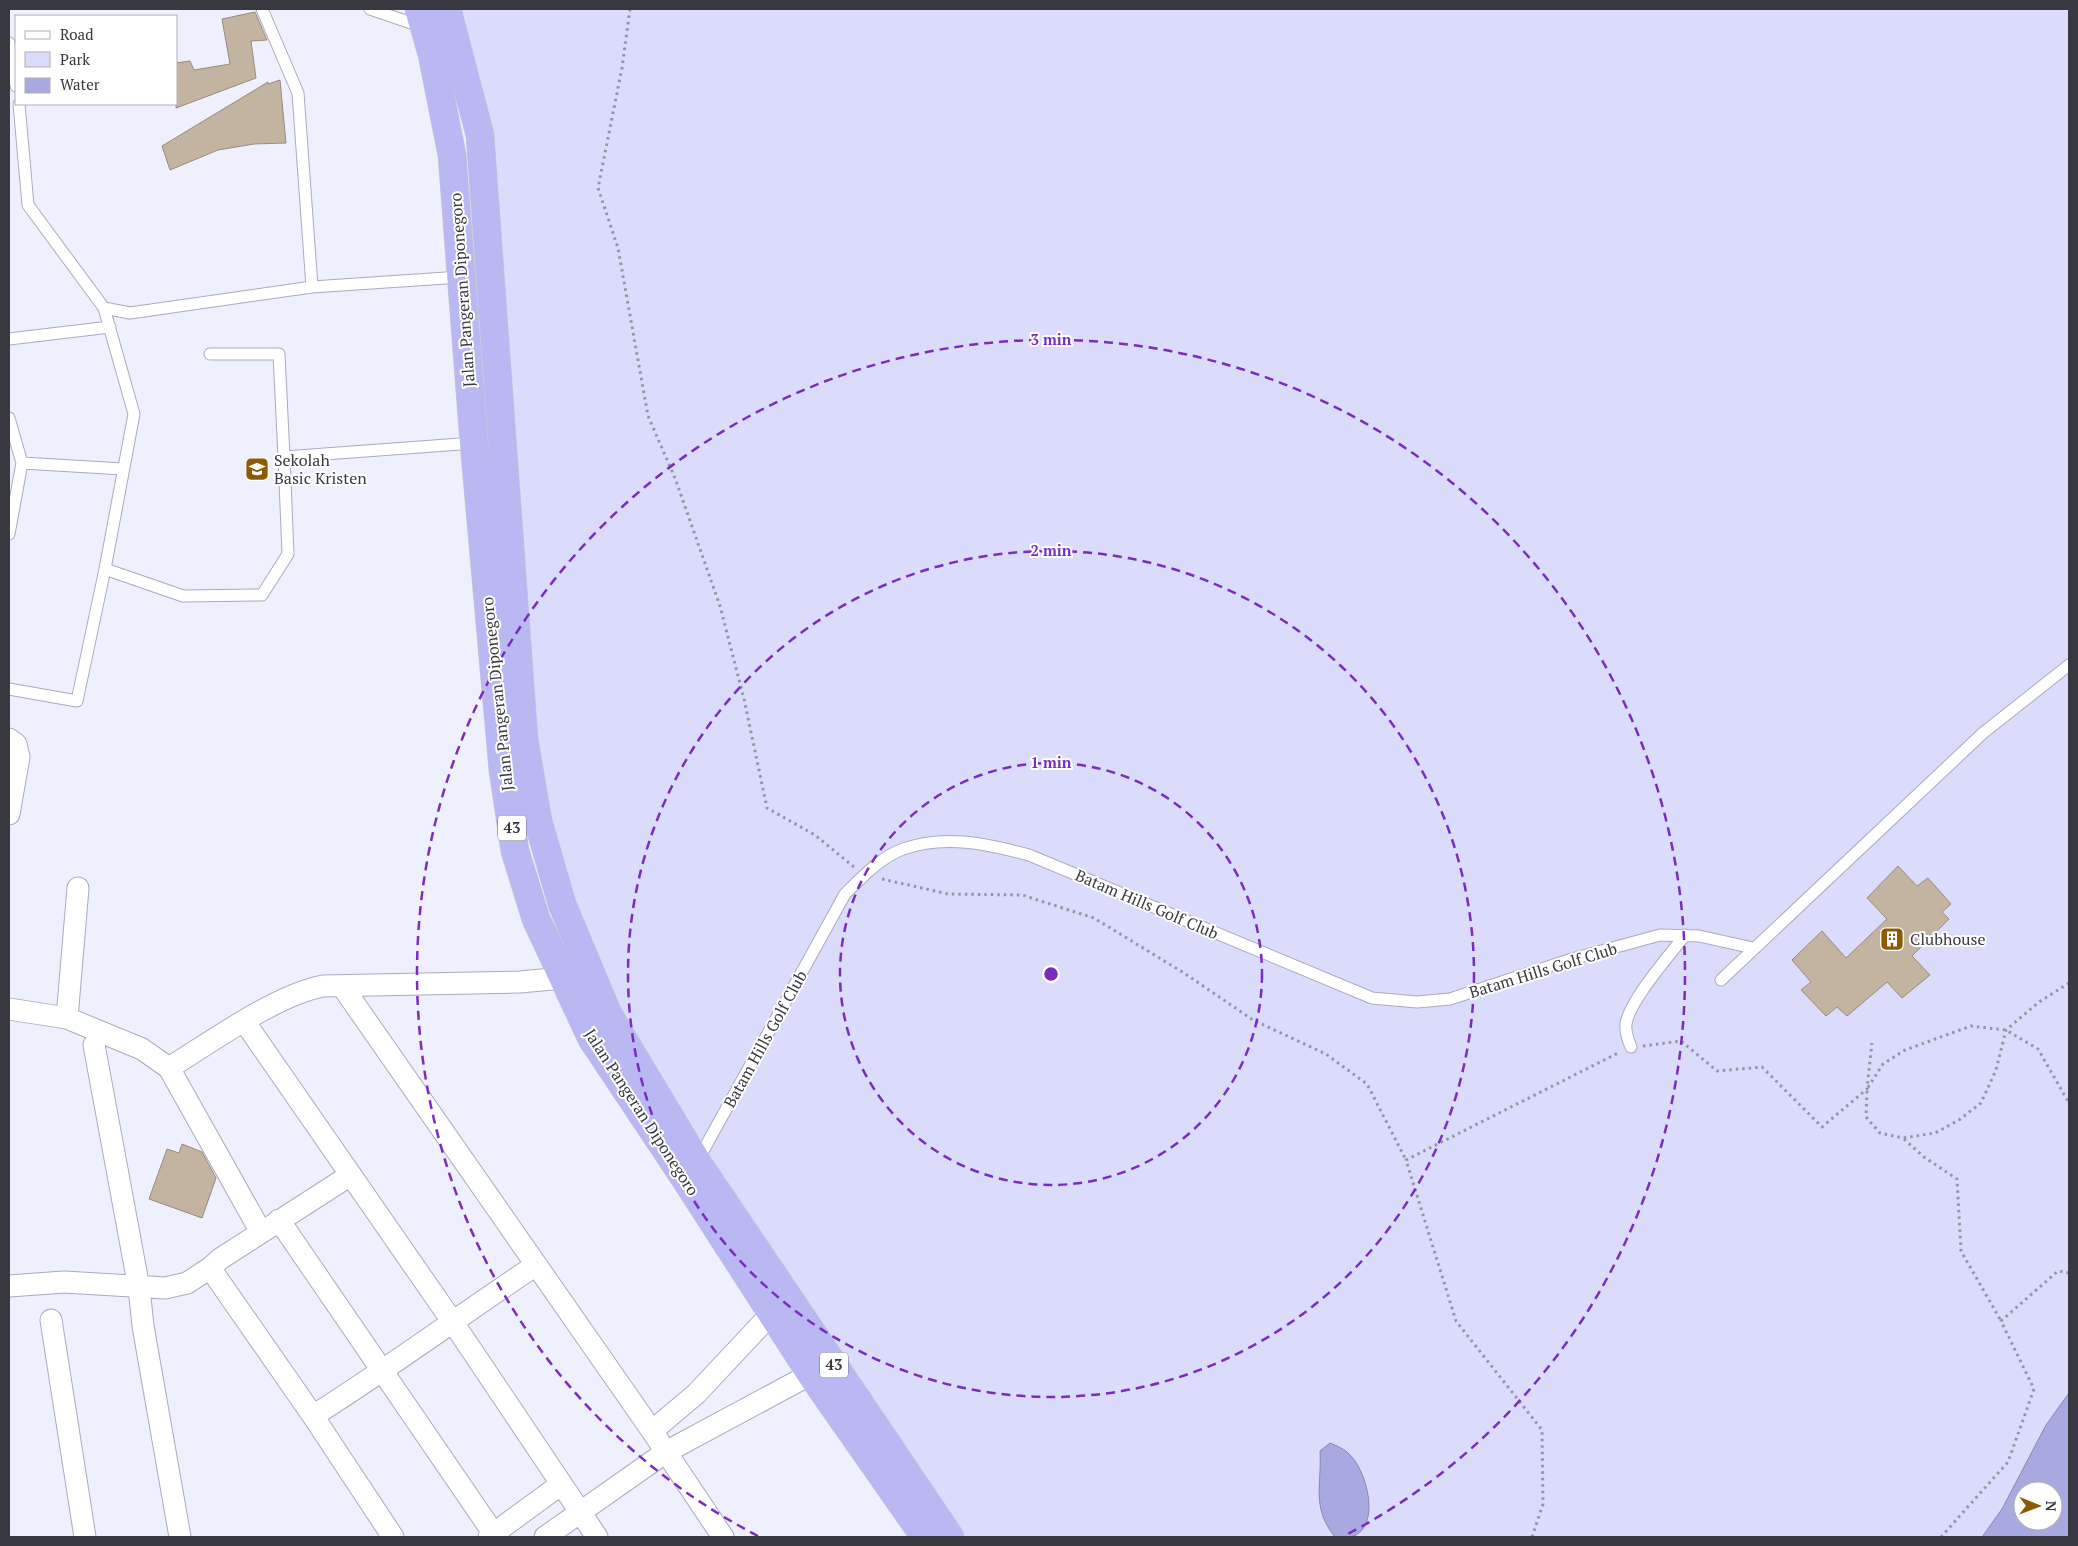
<svg xmlns="http://www.w3.org/2000/svg" width="2078" height="1546" font-family="'PT Serif',serif">
  <style>
    .green { fill: #dbdcfb; fill-rule: evenodd }
    .water { fill: #a9a9e1; stroke: #8787b1; fill-rule: evenodd }
    .building { fill: #c3b4a2; stroke: #9a8b7a }
    .lines { fill: none; stroke-linecap: round; stroke-linejoin: round }
    .service-casing { stroke: #aaaabf; stroke-width: 13 }
    .minor-casing { stroke: #aaaabf; stroke-width: 23 }
    .trunk-casing { stroke: #cfcfd1; stroke-width: 29 }
    .path { stroke: #9596a1; stroke-width: 3; stroke-dasharray: 2.5 4; stroke-linecap: butt }
    .service { stroke: #fff; stroke-width: 11 }
    .minor { stroke: #fff; stroke-width: 21 }
    .trunk { stroke: #bab8f2; stroke-width: 28 }
    .ring { fill: none; stroke: #7b2cbf; stroke-width: 2.5; stroke-dasharray: 9 6 }
    .labels { text-anchor: middle; stroke-width: 4; stroke-linejoin: round; paint-order: stroke }
    .shield { fill: #fff; stroke: #74747a; stroke-width: 1 }
    .shield-label { font-size: 15px; font-weight: bold; fill: #383841 }
    .street-label { font-size: 16px; fill: #383841; stroke: #fff }
    .poi-label { font-size: 16px; fill: #383841; stroke: #fff; text-anchor: start }
    .centre { fill: #7b2cbf; stroke: #fff; stroke-width: 2.5 }
    .ring-label { font-size: 15px; text-anchor: middle; font-weight: bold; fill: #7b2cbf; stroke: #fff; stroke-width: 4; stroke-linejoin: round; paint-order: stroke }
  </style>
  <rect width="100%" height="100%" fill="#eff0fd"/>
  <path class="green" d="M 438,9 L 2069,9 L 2069,1537 L 942,1537 L 552,904 L 474,165 ZM 2023,1491 L 2053,1491 L 2053,1521 L 2023,1521 Z"/>
  <path class="water" d="M 2069,1393 L 2069,1537 L 1982,1537 L 2002,1509 L 2046,1425 ZM 2023,1491 L 2053,1491 L 2053,1521 L 2023,1521 Z
    M 1330,1443 C 1337,1446 1345,1449 1350,1455 C 1367,1471 1382,1528 1351,1537 C 1346,1538 1340,1537 1335,1537 C 1311,1507 1322,1486 1320,1451 Z"/>
  <path class="building" d="M 255,12 L 267,40 L 251,41 L 256,78 L 176,108 L 176,63 L 190,61 L 194,70 L 230,64 L 222,19 Z
    M 280,80 L 286,143 L 254,144 L 218,150 L 170,170 L 162,146 L 268,82 L 268,84 Z
    M 1898,866 L 1917,886 L 1928,878 L 1951,904 L 1942,912 L 1949,919 L 1912,956 L 1930,975 L 1902,998 L 1887,982 L 1847,1016 L 1837,1007 L 1826,1016 L 1801,990 L 1811,982 L 1792,960 L 1822,931 L 1846,958 L 1887,919 L 1867,898 Z
    M 182,1144 L 202,1152 L 216,1178 L 202,1218 L 149,1199 L 167,1149 L 179,1153 Z"/>
  <g class="lines">
    <g class="service-casing">
      <path id="service" d="M 262,9 L 298,93 L 312,287 L 461,277
        M 370,9 L 423,27
        M 9,43 L 16,86
        M 19,104 L 28,205 L 104,308 L 130,313 L 312,287
        M 9,339 L 110,327
        M 210,354 L 279,354 L 284,457 L 474,443
        M 9,418 L 22,463 L 9,534
        M 22,463 L 123,469
        M 105,569 L 183,596 L 262,595 L 288,554 L 284,457
        M 9,689 L 77,701 L 105,569 L 134,414 L 104,308
        M 1721,980 L 1983,733 L 2069,665
        M 1631,1047 C 1628,1040 1625,1032 1626,1024 C 1629,1001 1670,955 1685,935
        M 698,1160 L 845,894 C 861,878 881,857 903,849 C 945,834 988,844 1029,855 L 1372,998 L 1417,1002 L 1450,999 L 1572,959 L 1660,935 L 1699,936 L 1753,948"/>
    </g>
    <g class="minor-casing">
      <path id="minor" d="M 9,739 L 16,744 L 19,757 L 9,814
        M 342,986 L 652,1431 L 723,1537
        M 9,1009 L 67,1018 L 142,1049 L 169,1068 L 261,1232
        M 67,1018 L 78,888
        M 244,1021 L 452,1321 L 597,1537
        M 94,1045 L 139,1288 L 143,1326 L 180,1537
        M 169,1068 C 211,1042 276,995 323,986 L 520,982 L 563,978
        M 349,1176 L 220,1259 L 210,1268 L 313,1416 L 393,1537
        M 279,1220 L 496,1537
        M 9,1286 L 64,1282 L 165,1288 L 187,1283 L 210,1268
        M 51,1320 L 85,1537
        M 313,1416 C 389,1368 461,1315 536,1265
        M 652,1431 L 696,1394 L 772,1313
        M 489,1537 L 560,1485
        M 545,1537 L 666,1452 L 811,1374"/>
    </g>
    <g class="trunk-casing">
      <path id="trunk" d="M 419,9 L 432,54 L 452,155 L 474,443 L 503,770 L 515,851 L 536,919 L 592,1039 L 684,1177 L 811,1374 L 925,1537
        M 447,9 L 480,135 L 524,739 L 538,821 L 562,904 L 608,1014 L 697,1162 L 950,1537"/>
    </g>
    <path class="path" d="M 630,9 L 622,68 L 598,188 L 618,248 L 648,416 L 675,478 L 720,606 L 744,699 L 767,808 L 815,835 L 854,867
      M 882,879 L 948,894 L 1022,895 L 1094,918 L 1184,973 L 1253,1020 L 1326,1054 L 1367,1084 L 1406,1160
      M 2069,983 L 2039,1002 L 2006,1030 L 1996,1070 L 1981,1103 L 1959,1120 L 1935,1133 L 1903,1138 L 1880,1133 L 1866,1117 L 1867,1089 L 1883,1064 L 1905,1050 L 1971,1026 L 2006,1030 L 2038,1049 L 2069,1103
      M 1643,1046 L 1681,1041 L 1717,1071 L 1762,1067 L 1822,1127 L 1867,1089 L 1872,1043
      M 1904,1139 L 1924,1157 L 1957,1179 L 1961,1251 L 2001,1321
      M 1532,1537 L 1543,1504 L 1542,1430 L 1456,1321 L 1406,1160 L 1620,1052
      M 1941,1537 L 2008,1462 L 2034,1389 L 2001,1321 L 2058,1271 L 2069,1273"/>
    <use href="#service" class="service"/>
    <use href="#minor" class="minor"/>
    <use href="#trunk" class="trunk"/>
  </g>
  <g class="ring">
    <circle cx="1051" cy="974" r="211"/>
    <circle cx="1051" cy="974" r="423"/>
    <path d="M758 1536A634 634 0 1 1 1344 1536"/>
  </g>
  <defs>
    <g id="school-square" transform="scale(1.25)"><rect x="-9" y="-9" width="18" height="18" rx="4" fill="#8c5a03" stroke="#fff"/><path d="M0-5L7-2L0 1L-7-2ZM-4 1L0 2.5L4 1V4Q0 6-4 4Z" fill="#fff"/></g>
    <g id="building-square" transform="scale(1.25)"><rect x="-9" y="-9" width="18" height="18" rx="4" fill="#8c5a03" stroke="#fff"/><path d="M-4-6H4V6H1V3H-1V6H-4ZM-2.5-4.3h1.7v1.8h-1.7ZM.8-4.3h1.7v1.8H.8ZM-2.5-1h1.7V.8h-1.7ZM.8-1h1.7V.8H.8Z" fill="#fff"/></g>
  </defs>
  <g fill-rule="evenodd">
    <use href="#school-square" x="257" y="469"/>
    <use href="#building-square" x="1892" y="939"/>
  </g>
  <g class="labels">
    <g class="shield">
      <rect x="498" y="815.5" width="28" height="25" rx="4"/>
      <rect x="820" y="1352.5" width="28" height="25" rx="4"/>
    </g>
    <g class="shield-label">
      <text x="512" y="833">43</text>
      <text x="834" y="1370">43</text>
    </g>
    <g class="street-label">
      <text transform="translate(462 290) rotate(-94)" y="6">Jalan Pangeran Diponegoro</text>
      <text transform="translate(497 694) rotate(-96)" y="6">Jalan Pangeran Diponegoro</text>
      <text transform="translate(1147 904) rotate(23)" y="6">Batam Hills Golf Club</text>
      <text transform="translate(1543 970) rotate(-17)" y="6">Batam Hills Golf Club</text>
      <text transform="translate(765 1039) rotate(-61)" y="6">Batam Hills Golf Club</text>
      <text transform="translate(642 1112) rotate(57)" y="6">Jalan Pangeran Diponegoro</text>
    </g>
    <g class="poi-label">
      <text x="274" y="466">Sekolah<tspan x="274" dy="18">Basic Kristen</tspan></text>
      <text x="1910" y="945">Clubhouse</text>
    </g>
  </g>
  <circle cx="1051" cy="974" r="8" class="centre"/>
  <g class="ring-label">
    <text x="1051" y="345">3 min</text>
    <text x="1051" y="556">2 min</text>
    <text x="1051" y="768">1 min</text>
  </g>
  <rect width="2078" height="1546" fill="none" stroke="#383841" stroke-width="20"/>
  <rect x="15" y="15" width="162" height="90" fill="#ffffff" stroke="#afafb3"/>
  <rect x="25" y="31" width="25" height="8" fill="#ffffff" stroke="#afafb3"/>
  <text x="60" y="40" font-size="15" fill="#383841">Road</text>
  <rect x="25" y="52" width="25" height="15" fill="#dbdcfb" stroke="#afafb3"/>
  <text x="60" y="65" font-size="15" fill="#383841">Park</text>
  <rect x="25" y="78" width="25" height="15" fill="#a9a9e1" stroke="#afafb3"/>
  <text x="60" y="90" font-size="15" fill="#383841">Water</text>
  <g transform="translate(2038 1506) rotate(91)"><circle r="24" fill="#ffffff" stroke="#afafb3"/>
  <path d="M0-4L9 19L0 12L-9 19Z" fill="#8c5a03"/>
  <text y="-8" font-size="14" font-weight="bold" text-anchor="middle" fill="#383841">N</text>
  </g>
</svg>
